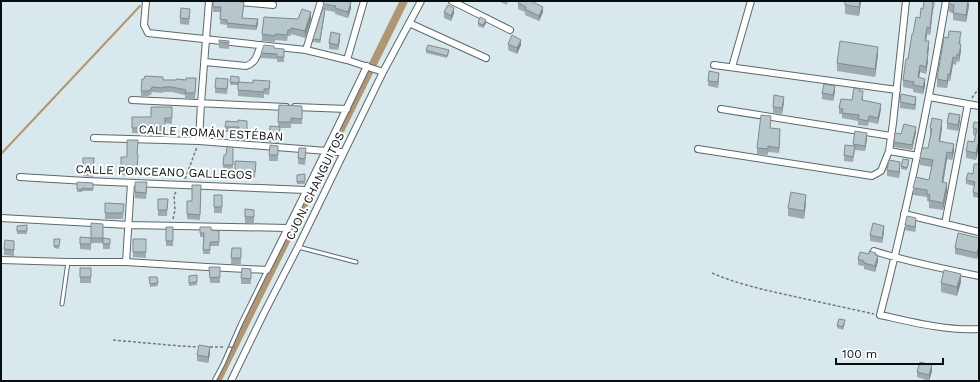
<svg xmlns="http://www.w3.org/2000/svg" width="980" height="382" font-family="'Work Sans',sans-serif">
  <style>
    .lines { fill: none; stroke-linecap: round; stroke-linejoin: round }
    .stream { stroke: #b09673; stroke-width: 2 }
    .canal { stroke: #b09673; stroke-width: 8 }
    .service-casing { stroke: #5b696e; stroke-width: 5 }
    .minor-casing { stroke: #5b696e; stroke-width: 8 }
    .path { stroke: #707a7e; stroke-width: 1.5; stroke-dasharray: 3 2; stroke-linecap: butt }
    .service { stroke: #fff; stroke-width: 3 }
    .minor { stroke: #fff; stroke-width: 6 }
    .path-bridge { stroke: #707a7e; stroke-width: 1.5; stroke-dasharray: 3 2; stroke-linecap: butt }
    .wall { fill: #9daaaf }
    .shaded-wall { fill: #7f8b8e }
    .building { fill: #b6c6cb; stroke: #7f8b8e }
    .labels { text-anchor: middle; stroke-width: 4; stroke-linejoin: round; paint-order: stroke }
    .street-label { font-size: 12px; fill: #080d0f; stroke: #fff }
  </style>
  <rect width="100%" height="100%" fill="#d8e8ed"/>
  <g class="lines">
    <path class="stream" d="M 1,154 L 140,6"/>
    <path class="canal" d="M 217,381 L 404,1"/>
    <g class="service-casing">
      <path id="service" d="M 298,247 L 356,262
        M 62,304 L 68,262
        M 214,381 L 223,364 L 240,325 L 267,270"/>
    </g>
    <g class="minor-casing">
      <path id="minor" d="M 146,1 L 144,25 L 148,33 L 306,50 L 347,60 L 383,72
        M 229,1 L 273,5
        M 452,1 L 510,30
        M 946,1 C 928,107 907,212 880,315 C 912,322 946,331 979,329
        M 409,23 L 486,58
        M 306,50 L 321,1
        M 347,60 L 364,1
        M 205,62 L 246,66 C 256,63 257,55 261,45
        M 714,65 L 897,90
        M 732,67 L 751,1
        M 929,97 L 979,106
        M 132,100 L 286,107
        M 295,107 L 347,109
        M 721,109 L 891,136
        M 94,138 L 199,141 L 339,152 L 344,152
        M 199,141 L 201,103 L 209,1
        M 698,149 L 872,176 L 881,171 L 889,151 L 893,123 L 906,1
        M 889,151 L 918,156
        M 20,177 L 86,181 L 306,190
        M 904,214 L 979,232
        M 1,218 L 129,225 L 288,228
        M 945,224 L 968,104
        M 874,251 C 908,262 944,269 979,276
        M 1,260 L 68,262 L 126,262 L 207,267 L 267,270 C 301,202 334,135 367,66
        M 126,262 L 131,183
        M 231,381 L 263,315 L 298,247 L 383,72 L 421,1"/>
    </g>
    <path class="path" d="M 972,98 L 979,88
      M 185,179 L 197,147
      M 173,219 L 175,210 L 174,195 L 176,192
      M 712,273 C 737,284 765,290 792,296 C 819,302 847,308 874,314
      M 113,340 L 180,346 L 199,347
      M 205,347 L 225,347"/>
    <use href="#service" class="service"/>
    <use href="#minor" class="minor"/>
    <path class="path-bridge" d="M 229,347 L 235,348"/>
  </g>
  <path class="wall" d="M 498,1 L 508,1 L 507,5 Z
    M 532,1 L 543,12 L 539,21 L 525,15 L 525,12 L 518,9 L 518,3 Z
    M 861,1 L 859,16 L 845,14 L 845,5 Z
    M 924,1 L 935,1 L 934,9 L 933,9 L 930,35 L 927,34 L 926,41 L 929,48 L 928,54 L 928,61 L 926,74 L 920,72 L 919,78 L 925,86 L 923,94 L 913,92 L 913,89 L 903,87 L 903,80 L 913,34 L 923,9 Z
    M 969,1 L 969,6 L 966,22 L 953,20 L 953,13 L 949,12 L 949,4 Z
    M 323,4 L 351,8 L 348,18 L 335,14 L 335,12 L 325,10 L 320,43 L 313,42 L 313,39 L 323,8 Z
    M 213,7 L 244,7 L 242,18 L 258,24 L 256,30 L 227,28 L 227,25 L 220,24 L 221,12 L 213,12 Z
    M 444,12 L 454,13 L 451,21 L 444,18 Z
    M 190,15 L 189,25 L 180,24 L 180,18 Z
    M 311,19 L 305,38 L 291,34 L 291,36 L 288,36 L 287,41 L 275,40 L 275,42 L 262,41 L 262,34 L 296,20 Z
    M 478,23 L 486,23 L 483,28 L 478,26 Z
    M 340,39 L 338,50 L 329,49 L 329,43 Z
    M 961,39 L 960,44 L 961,51 L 959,62 L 957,61 L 956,65 L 953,64 L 950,81 L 948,81 L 947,88 L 937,87 L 937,79 Z
    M 219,40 L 229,41 L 229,49 L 219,48 Z
    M 508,44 L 521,45 L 517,54 L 508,50 Z
    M 274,48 L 284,54 L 284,62 L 277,62 L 277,59 L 261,58 L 261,53 Z
    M 426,50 L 449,53 L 447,58 L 426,53 Z
    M 878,55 L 875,77 L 837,71 L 837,63 Z
    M 231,76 L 239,82 L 270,86 L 269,95 L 264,94 L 264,98 L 238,96 L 238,85 L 230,85 Z
    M 196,78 L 195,99 L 185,98 L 185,95 L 172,92 L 163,92 L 163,93 L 152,92 L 151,95 L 149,95 L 149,96 L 141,96 L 141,91 L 163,80 L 186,80 Z
    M 719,78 L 718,88 L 708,86 L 708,81 Z
    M 228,85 L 227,94 L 215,93 L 215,88 Z
    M 835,91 L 833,101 L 822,99 L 822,93 Z
    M 860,91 L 863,97 L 863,100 L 881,109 L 878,124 L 869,122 L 868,126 L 858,125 L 858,121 L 842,118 L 842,114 L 839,114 L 839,108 L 852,100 Z
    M 784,102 L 782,114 L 773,113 L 773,107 Z
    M 900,102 L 916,102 L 915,110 L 900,108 Z
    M 279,105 L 302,106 L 302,124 L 291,124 L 291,128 L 280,128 L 279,143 L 269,142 L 269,136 L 278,127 Z
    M 172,113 L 172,124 L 165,123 L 165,132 L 139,130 L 139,133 L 132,133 L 132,117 L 151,117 Z
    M 226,121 L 238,122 L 247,121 L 247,140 L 238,140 L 238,132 L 225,132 Z
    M 960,121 L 958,131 L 947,129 L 947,123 Z
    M 771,122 L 770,128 L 780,135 L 779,153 L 768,152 L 768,155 L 757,154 L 757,148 Z
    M 979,123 L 979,151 L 978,151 L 976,160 L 966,158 L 966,151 L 974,142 L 975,136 L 973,135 L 973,128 Z
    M 930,128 L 942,128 L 940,141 L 954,151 L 952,160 L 947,159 L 943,183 L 947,191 L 943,210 L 929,208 L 929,202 L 927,201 L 927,197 L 913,195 L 913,188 L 929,180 L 932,167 L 920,165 L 920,158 L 928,148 L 930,136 Z
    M 916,132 L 912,150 L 894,147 L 894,142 L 901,134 Z
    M 867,139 L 865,151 L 855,150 L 853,162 L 844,161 L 844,155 L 853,146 L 853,144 Z
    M 233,147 L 233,170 L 223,169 L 224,155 L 226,155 Z
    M 278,152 L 278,161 L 269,161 L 269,155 Z
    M 306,154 L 305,165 L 298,164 L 298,158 Z
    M 137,155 L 138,161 L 137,176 L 121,175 L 121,170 L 127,157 Z
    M 83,158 L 94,158 L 93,177 L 83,176 Z
    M 235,161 L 256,162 L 255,178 L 235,177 Z
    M 909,163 L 907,170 L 901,169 L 901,166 Z
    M 979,164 L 979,198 L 973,197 L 973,192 L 974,186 L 966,184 L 966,180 L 973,174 Z
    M 900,168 L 899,178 L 887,176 L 887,170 Z
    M 305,174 L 305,184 L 297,184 L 297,175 Z
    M 93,183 L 93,191 L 82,191 L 82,192 L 77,192 L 77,189 Z
    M 201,185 L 200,220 L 187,219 L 187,201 L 192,201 Z
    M 147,188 L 146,199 L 135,198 L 135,192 Z
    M 214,195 L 222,195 L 222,213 L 214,213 Z
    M 158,199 L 168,199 L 167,216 L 158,216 Z
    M 105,203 L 124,204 L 123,219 L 105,219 Z
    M 806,203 L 804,219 L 788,216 L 788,208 Z
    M 245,209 L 254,210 L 254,223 L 245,223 Z
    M 91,223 L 103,238 L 110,239 L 110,249 L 103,249 L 103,243 L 91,243 L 91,250 L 80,249 L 80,237 L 91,238 Z
    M 916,224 L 915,232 L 905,230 L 905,225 Z
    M 27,225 L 27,234 L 17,234 L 17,226 Z
    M 166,227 L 173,227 L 173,246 L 166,246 Z
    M 200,227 L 211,230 L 219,231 L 219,246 L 210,246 L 210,254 L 203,254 L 204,237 L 200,237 Z
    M 884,232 L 882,243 L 870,241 L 870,235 Z
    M 979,238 L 979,251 L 977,259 L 955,254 L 955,248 Z
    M 54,239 L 60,239 L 59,249 L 54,248 Z
    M 133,239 L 146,239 L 146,258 L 133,257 Z
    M 14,246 L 14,256 L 4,255 L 4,249 Z
    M 232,248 L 241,248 L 241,264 L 231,264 Z
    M 869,254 L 876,255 L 878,261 L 875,272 L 864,269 L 864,266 L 858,265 L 858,259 Z
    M 209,267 L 220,267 L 220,283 L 210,283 Z
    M 80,268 L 91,268 L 91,283 L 80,283 Z
    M 251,274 L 251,284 L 241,284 L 241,278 Z
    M 197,275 L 197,285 L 189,286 L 189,276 Z
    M 149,277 L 157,277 L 158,286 L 150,287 Z
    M 961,282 L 957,296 L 941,292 L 941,283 Z
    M 845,323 L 843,330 L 837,328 L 837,325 Z
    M 210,353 L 208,363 L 197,361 L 197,355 Z
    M 932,371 L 929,381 L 917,377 L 917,372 Z"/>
  <path class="shaded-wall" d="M 860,1 L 861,1 L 859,16 L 859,7 Z
    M 968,1 L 969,6 L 966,22 L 966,15 Z
    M 351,2 L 351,8 L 348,18 L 348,12 Z
    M 933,2 L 933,9 L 930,35 L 930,28 Z
    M 543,7 L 543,12 L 539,21 L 539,16 Z
    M 454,8 L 454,13 L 451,21 L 451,16 Z
    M 325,9 L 325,12 L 320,43 L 320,40 Z
    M 311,12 L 311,19 L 305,38 L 305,31 Z
    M 258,19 L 258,24 L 256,30 L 256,26 Z
    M 486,20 L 486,23 L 483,28 L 483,25 Z
    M 927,27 L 927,34 L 925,48 L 925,41 Z
    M 340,34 L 340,39 L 338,50 L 338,45 Z
    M 521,40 L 521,45 L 517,54 L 517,48 Z
    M 929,41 L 929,48 L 927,61 L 927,54 Z
    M 961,44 L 961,51 L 959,62 L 959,55 Z
    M 878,47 L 878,55 L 875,77 L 875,69 Z
    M 928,54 L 928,61 L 926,74 L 926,67 Z
    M 953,57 L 953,64 L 950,81 L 950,74 Z
    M 920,65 L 920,72 L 918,84 L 918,77 Z
    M 719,73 L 719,78 L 718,88 L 718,82 Z
    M 948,74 L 948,81 L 947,88 L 947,81 Z
    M 925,79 L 925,86 L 923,94 L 923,87 Z
    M 835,86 L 835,91 L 833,101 L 833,95 Z
    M 784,97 L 784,102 L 782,114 L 782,108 Z
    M 916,97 L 916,102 L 915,110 L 915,105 Z
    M 881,104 L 881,109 L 878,124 L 878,118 Z
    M 960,115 L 960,121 L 958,131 L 958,125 Z
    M 942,120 L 942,128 L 939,148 L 939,141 Z
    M 916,127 L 916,132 L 912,150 L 912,145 Z
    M 780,129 L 780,135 L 779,153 L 779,148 Z
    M 867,133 L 867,139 L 865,151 L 865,146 Z
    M 954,144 L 954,151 L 952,160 L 952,153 Z
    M 978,144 L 978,151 L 976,160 L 976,153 Z
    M 947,152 L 947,159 L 942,190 L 942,182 Z
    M 900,162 L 900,168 L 899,178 L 899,172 Z
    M 947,183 L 947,191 L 943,210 L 943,203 Z
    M 806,195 L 806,203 L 804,219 L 804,211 Z
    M 916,218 L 916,224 L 915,232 L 915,227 Z
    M 884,226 L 884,232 L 882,243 L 882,238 Z
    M 979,245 L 979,251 L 977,259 L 977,253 Z
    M 878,255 L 878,261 L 875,272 L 875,266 Z
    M 961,274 L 961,282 L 957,296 L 957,287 Z
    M 210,347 L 210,353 L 208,363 L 208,357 Z
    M 932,365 L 932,371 L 929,381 L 929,375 Z"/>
  <path class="building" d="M 213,1 L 234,1 L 244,2 L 242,18 L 258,19 L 256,26 L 227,23 L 227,20 L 220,19 L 221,7 L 213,7 Z
    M 324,1 L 347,1 L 351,2 L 348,12 L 335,8 L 336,6 L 323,4 Z
    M 519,1 L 531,1 L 543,7 L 539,16 L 525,9 L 526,7 L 518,3 Z
    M 845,1 L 860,1 L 859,7 L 845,5 Z
    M 924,1 L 934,1 L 934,2 L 933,2 L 930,28 L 927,27 L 925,41 L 929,41 L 927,54 L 928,54 L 926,67 L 920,65 L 918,77 L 925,79 L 923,87 L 913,85 L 914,82 L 903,80 L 906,59 L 908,59 L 912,34 L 913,34 L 916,17 L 920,18 L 921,8 L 923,9 Z
    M 949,1 L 968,1 L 966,15 L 953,13 L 954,5 L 949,4 Z
    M 448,5 L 454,8 L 451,16 L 444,12 Z
    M 181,8 L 190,9 L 189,19 L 180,18 Z
    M 323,8 L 325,9 L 320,40 L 313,39 Z
    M 302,9 L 311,12 L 305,31 L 291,28 L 291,30 L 288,30 L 287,35 L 275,34 L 275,36 L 262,34 L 264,17 L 298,19 Z
    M 480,17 L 486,20 L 483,25 L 478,23 Z
    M 949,31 L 961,32 L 959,44 L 961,44 L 959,55 L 957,54 L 956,58 L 953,57 L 950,74 L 948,74 L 947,81 L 937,79 L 944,37 L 948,38 Z
    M 331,32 L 340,34 L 338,45 L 329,43 Z
    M 512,35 L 521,40 L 517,48 L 508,44 Z
    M 219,40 L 229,41 L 229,43 L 219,42 Z
    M 840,41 L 878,47 L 875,69 L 837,63 Z
    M 264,45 L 274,46 L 274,48 L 284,49 L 284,57 L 277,57 L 277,54 L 261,53 Z
    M 428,45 L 449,50 L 447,56 L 426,50 Z
    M 709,71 L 719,73 L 718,82 L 708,81 Z
    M 145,76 L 163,77 L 163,80 L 176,80 L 176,79 L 186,80 L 186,78 L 196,78 L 195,93 L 185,93 L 186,90 L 172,87 L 163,87 L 163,88 L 152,87 L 151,90 L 149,90 L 149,91 L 141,91 L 142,79 L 144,79 Z
    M 231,76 L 239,77 L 239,83 L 230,82 Z
    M 216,78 L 228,79 L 227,89 L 215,88 Z
    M 253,80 L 270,81 L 269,89 L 264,89 L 264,92 L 238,90 L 238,82 L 253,83 Z
    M 824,84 L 835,86 L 833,95 L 822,93 Z
    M 854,88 L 860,89 L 859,91 L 863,91 L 862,100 L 881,104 L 878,118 L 869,116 L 868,121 L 858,119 L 859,115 L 842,113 L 843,109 L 839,108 L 841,99 L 852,100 Z
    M 901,94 L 916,97 L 915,105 L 900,102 Z
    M 774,95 L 784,97 L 782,108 L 773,107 Z
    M 279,105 L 302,106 L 302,119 L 291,118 L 291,122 L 278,122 Z
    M 151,107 L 172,107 L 172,118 L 165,118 L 165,127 L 139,125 L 139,128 L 132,128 L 132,117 L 151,117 Z
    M 949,113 L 960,115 L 958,125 L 947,123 Z
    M 761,115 L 771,116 L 770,128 L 780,129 L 779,148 L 768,146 L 768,149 L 757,148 Z
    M 932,118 L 942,120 L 939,141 L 954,144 L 952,153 L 947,152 L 942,182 L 947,183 L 943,203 L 929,200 L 930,195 L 927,194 L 927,190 L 913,188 L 916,177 L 929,180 L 933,160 L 920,158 L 922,148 L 928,148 L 932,129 L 930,128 Z
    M 238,120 L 247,121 L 247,135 L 238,135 L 239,127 L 225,127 L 226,121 L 238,122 Z
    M 974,122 L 979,123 L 979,144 L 978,144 L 976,153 L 966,151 L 968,141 L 974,142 L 977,129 L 973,128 Z
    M 904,124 L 916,127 L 912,145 L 894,142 L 895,133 L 901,134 Z
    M 270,126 L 280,127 L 279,137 L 269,136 Z
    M 855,131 L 867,133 L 865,146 L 853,144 Z
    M 127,140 L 138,140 L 137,155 L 138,155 L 137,170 L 121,170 L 121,157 L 127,157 Z
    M 270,145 L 278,146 L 278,155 L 269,155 Z
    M 845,145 L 855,146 L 853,157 L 844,155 Z
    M 227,147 L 233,147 L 233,165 L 223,165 L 224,155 L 226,155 Z
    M 299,148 L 306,148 L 305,159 L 298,158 Z
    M 83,158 L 94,158 L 93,171 L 83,171 Z
    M 903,159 L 909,160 L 907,168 L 901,166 Z
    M 889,160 L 900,162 L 899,172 L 887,170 Z
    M 235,161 L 256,162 L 255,172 L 235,171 Z
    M 974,164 L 979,164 L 979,194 L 973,192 L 975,182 L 966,180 L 968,173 L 973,174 Z
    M 305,174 L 305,181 L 297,182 L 297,175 Z
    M 77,182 L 93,183 L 93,189 L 82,188 L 82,190 L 77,189 Z
    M 135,182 L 147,182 L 146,193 L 135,192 Z
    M 192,185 L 201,185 L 200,215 L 187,214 L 187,201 L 192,201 Z
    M 791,192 L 806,195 L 804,211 L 788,208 Z
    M 214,195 L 222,195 L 222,207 L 214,207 Z
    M 158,199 L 168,199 L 167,210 L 158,210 Z
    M 105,203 L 124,204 L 123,213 L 105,213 Z
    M 245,209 L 254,210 L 254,217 L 245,217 Z
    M 907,216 L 916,218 L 915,227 L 905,225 Z
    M 91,223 L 103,224 L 103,238 L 91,238 Z
    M 873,223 L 884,226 L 882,238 L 870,235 Z
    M 27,225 L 27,231 L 17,231 L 17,226 Z
    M 166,227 L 173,227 L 173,241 L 166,241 Z
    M 200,227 L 211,227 L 211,230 L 219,231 L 219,242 L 210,242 L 210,250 L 203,250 L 204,233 L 200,233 Z
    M 958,233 L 979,238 L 979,245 L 977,253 L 955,248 Z
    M 80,237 L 91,238 L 91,244 L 80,244 Z
    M 103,238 L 110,239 L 110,244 L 103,244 Z
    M 54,239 L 60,239 L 59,246 L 54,246 Z
    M 133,239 L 146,239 L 146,252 L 133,252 Z
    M 5,240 L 14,241 L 14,250 L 4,249 Z
    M 232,248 L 241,248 L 241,258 L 231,258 Z
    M 869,251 L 876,253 L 875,255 L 878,255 L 875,266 L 864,263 L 864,261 L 858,259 L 860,252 L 869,254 Z
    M 209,267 L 220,267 L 220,277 L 210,278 Z
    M 80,268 L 91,268 L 91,277 L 80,277 Z
    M 242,268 L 251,269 L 251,279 L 241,278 Z
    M 944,270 L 961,274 L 957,287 L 941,283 Z
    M 197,275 L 197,282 L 189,283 L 189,276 Z
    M 149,277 L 157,277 L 158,283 L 150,284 Z
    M 839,319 L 845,320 L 843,327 L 837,325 Z
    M 199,345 L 210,347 L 208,357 L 197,355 Z
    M 920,362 L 932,365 L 929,375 L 917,372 Z"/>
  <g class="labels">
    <g class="street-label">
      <text transform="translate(211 133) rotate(3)" y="4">CALLE ROMÁN ESTÉBAN</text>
      <text transform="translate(164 172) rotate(2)" y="4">CALLE PONCEANO GALLEGOS</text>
      <text transform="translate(315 186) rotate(-64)" y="4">CJON. CHANGUITOS</text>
    </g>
  </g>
  <rect width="980" height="382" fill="none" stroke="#080d0f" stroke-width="4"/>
  <path d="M836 358v6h107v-6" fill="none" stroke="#080d0f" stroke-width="2"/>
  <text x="842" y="358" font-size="12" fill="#080d0f" stroke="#ffffff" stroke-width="3" paint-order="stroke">100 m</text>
</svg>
